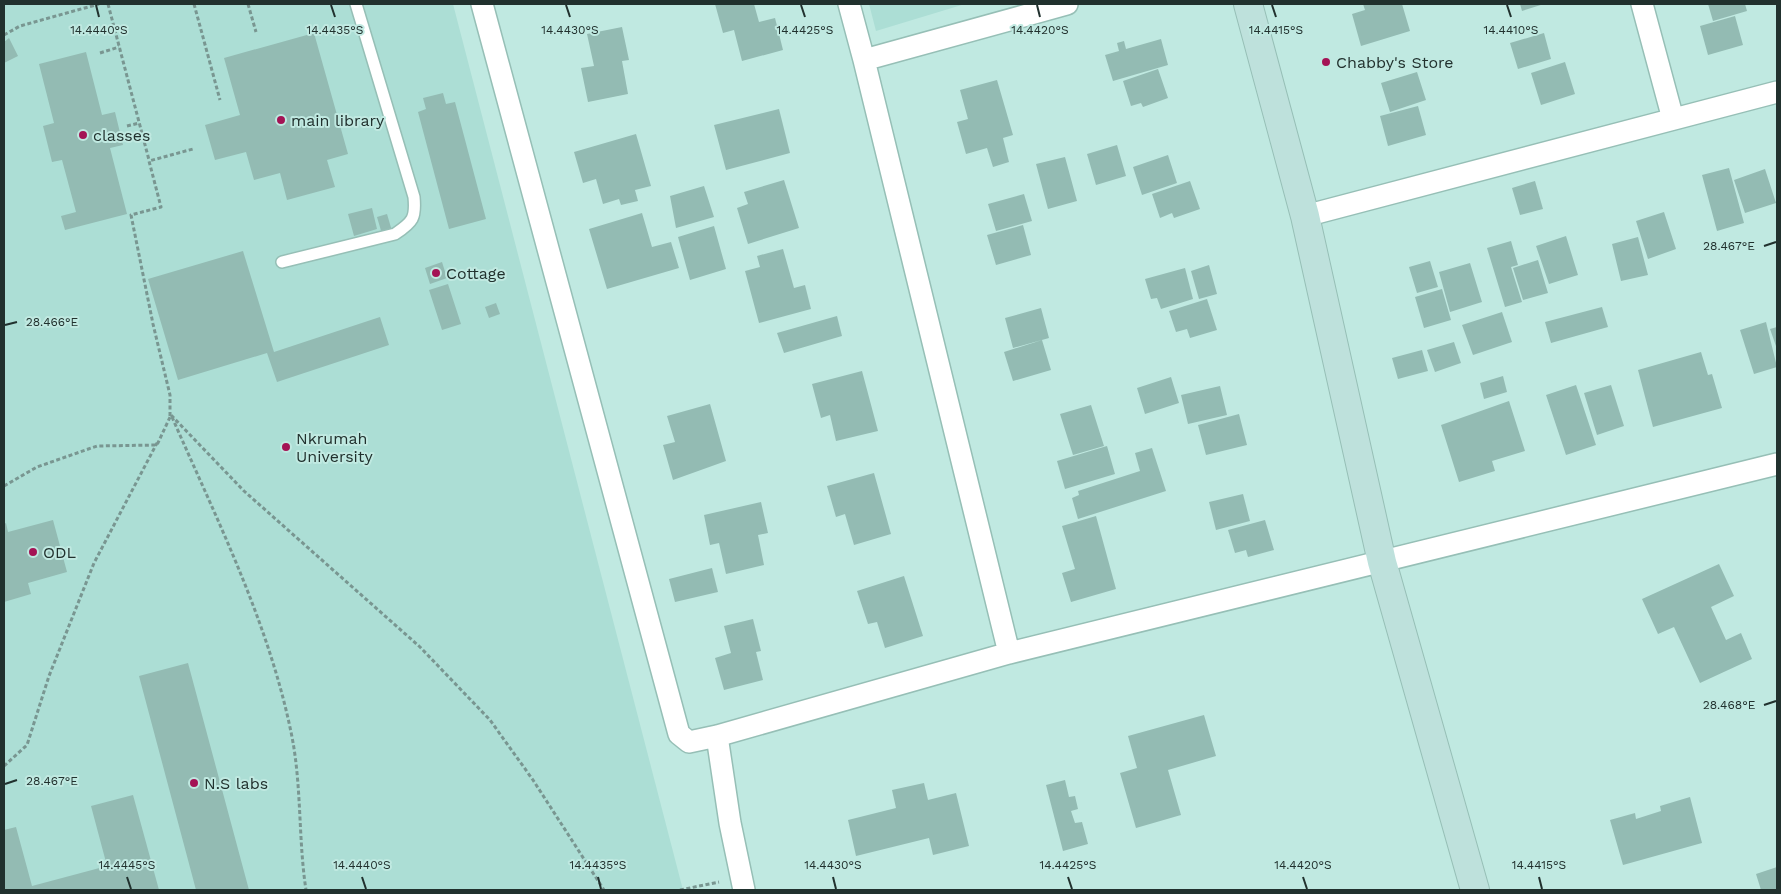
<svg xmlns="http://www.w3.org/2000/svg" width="1781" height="894" font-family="'Work Sans',sans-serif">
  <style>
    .built { fill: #acded5 }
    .building { fill: #93bbb3 }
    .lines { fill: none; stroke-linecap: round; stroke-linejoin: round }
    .lane-casing { stroke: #96bfb6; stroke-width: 14 }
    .street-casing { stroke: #96bfb6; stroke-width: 24 }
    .secondary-casing { stroke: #96bfb6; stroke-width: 30 }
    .path { stroke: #799691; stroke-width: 3; stroke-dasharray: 4 2.5; stroke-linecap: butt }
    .lane { stroke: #fff; stroke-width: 11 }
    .street { stroke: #fff; stroke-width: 21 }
    .secondary { stroke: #bee1dc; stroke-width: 28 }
    .ticks { fill: none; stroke: #21312e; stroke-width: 2 }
    .poi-dot { fill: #a41355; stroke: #c0e9e1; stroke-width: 2 }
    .labels { text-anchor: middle; stroke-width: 4; stroke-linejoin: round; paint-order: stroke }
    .poi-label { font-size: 16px; fill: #21312e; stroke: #c0e9e1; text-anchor: start }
    .ticks-label { font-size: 12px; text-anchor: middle; fill: #21312e; stroke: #c0e9e1; stroke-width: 4; stroke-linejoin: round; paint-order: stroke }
  </style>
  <rect width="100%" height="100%" fill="#c0e9e1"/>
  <path class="built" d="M 4,4 L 453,4 L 683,890 L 4,890 Z
    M 869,4 L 965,4 L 876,31 Z"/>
  <path class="building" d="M 715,4 L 754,4 L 759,22 L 775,18 L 783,50 L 742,61 L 734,30 L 723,33 Z
    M 1363,4 L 1402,4 L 1410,31 L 1361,46 L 1352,14 L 1365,10 Z
    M 1520,4 L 1544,4 L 1522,11 Z
    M 1708,4 L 1745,4 L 1747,11 L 1713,21 Z
    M 1735,16 L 1743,45 L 1708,55 L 1700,26 Z
    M 622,27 L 629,60 L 622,61 L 628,94 L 588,102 L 581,68 L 594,66 L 587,34 Z
    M 314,33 L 348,154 L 327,160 L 335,187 L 287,200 L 280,173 L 254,180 L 246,152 L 215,160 L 205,125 L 240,115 L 224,58 Z
    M 1544,33 L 1551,59 L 1518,69 L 1510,43 Z
    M 9,38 L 18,56 L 4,63 L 4,42 Z
    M 1161,39 L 1168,65 L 1113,81 L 1105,55 L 1119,51 L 1117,43 L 1124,41 L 1126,49 Z
    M 86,52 L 102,115 L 115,112 L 123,145 L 110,148 L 127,214 L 65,230 L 61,216 L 76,212 L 62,160 L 52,162 L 43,126 L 54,123 L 39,64 Z
    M 1565,62 L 1575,94 L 1541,105 L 1531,73 Z
    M 1158,69 L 1168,98 L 1143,107 L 1141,103 L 1131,106 L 1123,81 Z
    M 1417,72 L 1426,100 L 1390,112 L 1381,83 Z
    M 997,80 L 1013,135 L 1003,138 L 1009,162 L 993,167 L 987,148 L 966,154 L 957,122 L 968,119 L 960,90 Z
    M 443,93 L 446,104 L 455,102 L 486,219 L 449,229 L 418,112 L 426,109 L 423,98 Z
    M 1418,106 L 1426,135 L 1388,146 L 1380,116 Z
    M 779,109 L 790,153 L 726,170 L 714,125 Z
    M 636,134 L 651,186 L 635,190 L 638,201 L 621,205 L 619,199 L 603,204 L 596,179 L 583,183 L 574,152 Z
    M 1117,145 L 1126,176 L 1096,185 L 1087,154 Z
    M 1168,155 L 1177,183 L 1142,195 L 1133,167 Z
    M 1065,157 L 1077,201 L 1048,209 L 1036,164 Z
    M 1729,168 L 1744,223 L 1717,231 L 1702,175 Z
    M 1765,169 L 1776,203 L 1745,213 L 1734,180 Z
    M 784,180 L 799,228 L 748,244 L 737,208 L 748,204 L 744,192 Z
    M 1190,181 L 1200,209 L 1174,218 L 1172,213 L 1160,218 L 1152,194 Z
    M 1535,181 L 1543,209 L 1520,215 L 1512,188 Z
    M 704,186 L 714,217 L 676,228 L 670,196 Z
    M 1024,194 L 1032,221 L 996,231 L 988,204 Z
    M 372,208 L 377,229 L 354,236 L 348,214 Z
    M 1664,212 L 1676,249 L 1648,259 L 1636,221 Z
    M 642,213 L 652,247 L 671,242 L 679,268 L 607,289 L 589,229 Z
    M 387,214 L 392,231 L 382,234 L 377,217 Z
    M 1023,225 L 1031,255 L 996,265 L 987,235 Z
    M 714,226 L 726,269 L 690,280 L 678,237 Z
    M 1566,236 L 1578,275 L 1549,284 L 1536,246 Z
    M 1638,237 L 1648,275 L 1621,281 L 1612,244 Z
    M 1511,241 L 1518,265 L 1511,267 L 1522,302 L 1505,307 L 1487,248 Z
    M 783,249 L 794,288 L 805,285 L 811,309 L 759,323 L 745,271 L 760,267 L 757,256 Z
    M 243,251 L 274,352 L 380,317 L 389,345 L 277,382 L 267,353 L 178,380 L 148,279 Z
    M 1538,260 L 1548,293 L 1523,300 L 1513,268 Z
    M 1430,261 L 1438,287 L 1417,293 L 1409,267 Z
    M 442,262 L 447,278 L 430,284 L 425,268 Z
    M 1470,263 L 1482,302 L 1450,312 L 1439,272 Z
    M 1209,265 L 1217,294 L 1199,299 L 1191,271 Z
    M 1185,268 L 1193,299 L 1161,309 L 1157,298 L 1151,299 L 1145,279 Z
    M 448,284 L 461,324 L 442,330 L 429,290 Z
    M 1442,289 L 1451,320 L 1424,328 L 1415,297 Z
    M 1207,299 L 1217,330 L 1190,338 L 1187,329 L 1176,332 L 1169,311 Z
    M 496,303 L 500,314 L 489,318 L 485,307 Z
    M 1602,307 L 1608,327 L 1551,343 L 1545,322 Z
    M 1041,308 L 1049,338 L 1013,348 L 1005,318 Z
    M 1502,312 L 1512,342 L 1473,355 L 1462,325 Z
    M 837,316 L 842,336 L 784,353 L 777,333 Z
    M 1766,322 L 1777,367 L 1754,374 L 1740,330 Z
    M 1777,327 L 1777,349 L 1770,329 Z
    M 1042,340 L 1051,370 L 1013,381 L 1004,352 Z
    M 1454,342 L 1461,363 L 1435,372 L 1427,350 Z
    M 1422,350 L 1428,371 L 1398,379 L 1392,358 Z
    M 1701,352 L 1708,375 L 1712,374 L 1722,408 L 1653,427 L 1638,370 Z
    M 862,371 L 878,431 L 836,441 L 830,415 L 821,418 L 812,384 Z
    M 1503,376 L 1507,392 L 1484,399 L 1480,383 Z
    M 1171,377 L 1179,403 L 1145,414 L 1137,388 Z
    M 1576,385 L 1596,445 L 1566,455 L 1546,395 Z
    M 1611,385 L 1624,426 L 1597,435 L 1584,393 Z
    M 1220,386 L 1227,415 L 1188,424 L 1181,395 Z
    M 1509,401 L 1525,451 L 1492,461 L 1495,471 L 1459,482 L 1441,425 Z
    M 710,404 L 726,461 L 673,480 L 663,445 L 675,442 L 667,416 Z
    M 1091,405 L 1104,446 L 1073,455 L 1060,414 Z
    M 1239,414 L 1247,445 L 1206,455 L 1198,425 Z
    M 1107,446 L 1115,474 L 1065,489 L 1057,461 Z
    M 1152,448 L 1166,491 L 1078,519 L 1072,498 L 1079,495 L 1078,491 L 1140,471 L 1135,453 Z
    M 874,473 L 891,534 L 854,545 L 845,514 L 836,517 L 827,486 Z
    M 1243,494 L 1250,521 L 1216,530 L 1209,502 Z
    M 761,502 L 768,533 L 758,535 L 764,565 L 726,574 L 719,543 L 710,545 L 704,515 Z
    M 1096,516 L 1116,589 L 1071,602 L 1062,573 L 1075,569 L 1062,526 Z
    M 53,520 L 67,572 L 28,583 L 31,594 L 4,602 L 4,524 L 6,523 L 8,532 Z
    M 1265,520 L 1274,550 L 1248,557 L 1246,550 L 1235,553 L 1228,530 Z
    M 1719,564 L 1734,596 L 1711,607 L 1726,640 L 1741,633 L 1752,659 L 1700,683 L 1674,627 L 1658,634 L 1642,599 Z
    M 712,568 L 718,592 L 675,602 L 669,579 Z
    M 904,576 L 923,636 L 885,648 L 877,622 L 868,624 L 857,591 Z
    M 753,619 L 761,651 L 756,652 L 763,680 L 724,690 L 715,658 L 731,653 L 724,626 Z
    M 188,663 L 249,890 L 196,890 L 139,676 Z
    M 1204,715 L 1216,756 L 1168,770 L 1181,815 L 1136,828 L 1120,773 L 1137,768 L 1128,736 Z
    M 1065,780 L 1069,797 L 1075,796 L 1078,809 L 1071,811 L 1075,823 L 1082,822 L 1088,844 L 1063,851 L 1046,785 Z
    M 924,783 L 928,800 L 956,793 L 969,846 L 933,855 L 929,838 L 856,856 L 848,820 L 896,808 L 892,790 Z
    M 133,795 L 159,890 L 4,890 L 4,830 L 16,827 L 32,886 L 107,866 L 91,806 Z
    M 1690,797 L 1702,843 L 1623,865 L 1610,820 L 1635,813 L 1636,819 L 1661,811 L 1660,806 Z
    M 1777,867 L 1777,890 L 1761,890 L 1756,874 Z"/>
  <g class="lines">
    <g class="lane-casing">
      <path id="lane" d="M 282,262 L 395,234 C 413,222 416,218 414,197 L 356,4"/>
    </g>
    <g class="street-casing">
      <path id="street" d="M 482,4 L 679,734 L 689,742 L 717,736 L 1009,653 L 1777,464
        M 849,4 L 864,60 L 1009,653
        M 1642,4 L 1673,119
        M 864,60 L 1067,4
        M 1305,216 L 1777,92
        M 717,736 L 730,823 L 744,890"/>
    </g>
    <g class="secondary-casing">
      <path id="secondary" d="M 1248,4 L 1305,216 L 1382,562 L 1475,890"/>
    </g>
    <path class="path" d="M 108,4 L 149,160
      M 194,4 L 220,100
      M 248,4 L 256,32
      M 4,35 L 20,26 L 99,4
      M 100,53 L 119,47
      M 127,126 L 139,123
      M 170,416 L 170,395 L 153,324 L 131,215 L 161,207 L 149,161 L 193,149
      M 172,417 C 217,520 268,621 291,732 C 302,784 298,838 306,890
      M 4,486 L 37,467 L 97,446 L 157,445 L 171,415 L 244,491 L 420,647 L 490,720 L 533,780 L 604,890
      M 4,766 L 27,745 L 49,676 L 94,563 L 157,443
      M 680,890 L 719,882"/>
    <use href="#lane" class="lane"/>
    <use href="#street" class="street"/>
    <use href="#secondary" class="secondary"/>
  </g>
  <path class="ticks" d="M 96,5 L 99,17M 331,5 L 335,17M 566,5 L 570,17M 801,5 L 805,17M 1037,5 L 1040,17M 1272,5 L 1276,17M 1507,5 L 1511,17M 1764,246 L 1776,242M 5,325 L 17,322M 1764,705 L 1776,701M 5,784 L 17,780M 127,877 L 131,889M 362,877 L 366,889M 598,877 L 601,889M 833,877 L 836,889M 1068,877 L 1072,889M 1303,877 L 1307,889M 1539,877 L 1542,889"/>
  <g class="poi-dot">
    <circle cx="1326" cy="62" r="5"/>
    <circle cx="281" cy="120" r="5"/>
    <circle cx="83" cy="135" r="5"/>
    <circle cx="436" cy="273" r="5"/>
    <circle cx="286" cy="447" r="5"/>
    <circle cx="33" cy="552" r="5"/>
    <circle cx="194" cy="783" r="5"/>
  </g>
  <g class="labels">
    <g class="poi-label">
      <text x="1336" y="68">Chabby's Store</text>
      <text x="291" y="126">main library</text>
      <text x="93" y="141">classes</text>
      <text x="446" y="279">Cottage</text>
      <text x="296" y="444">Nkrumah<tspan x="296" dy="18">University</tspan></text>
      <text x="43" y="558">ODL</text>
      <text x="204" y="789">N.S labs</text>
    </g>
  </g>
  <g class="ticks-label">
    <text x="99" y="34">14.4440°S</text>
    <text x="335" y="34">14.4435°S</text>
    <text x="570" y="34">14.4430°S</text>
    <text x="805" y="34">14.4425°S</text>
    <text x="1040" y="34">14.4420°S</text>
    <text x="1276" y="34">14.4415°S</text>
    <text x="1511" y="34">14.4410°S</text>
    <text x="1729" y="250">28.467°E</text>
    <text x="52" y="326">28.466°E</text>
    <text x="1729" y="709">28.468°E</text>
    <text x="52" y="785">28.467°E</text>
    <text x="127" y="869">14.4445°S</text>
    <text x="362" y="869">14.4440°S</text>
    <text x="598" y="869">14.4435°S</text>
    <text x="833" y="869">14.4430°S</text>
    <text x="1068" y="869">14.4425°S</text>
    <text x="1303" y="869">14.4420°S</text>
    <text x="1539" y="869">14.4415°S</text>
  </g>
  <rect width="1781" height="894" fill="none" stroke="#21312e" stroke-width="10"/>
</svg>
